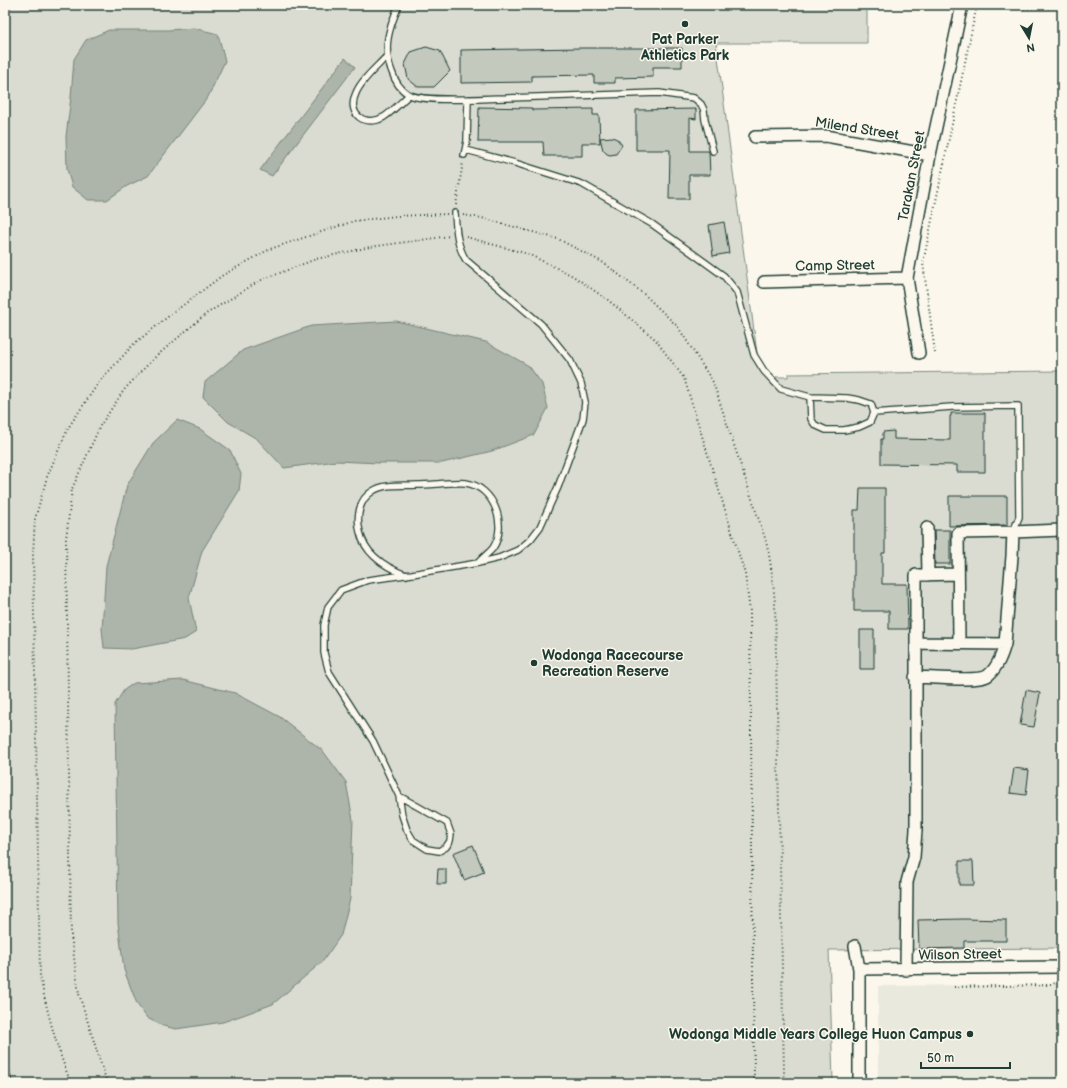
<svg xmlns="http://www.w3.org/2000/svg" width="1067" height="1088" font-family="'Balsamiq Sans',sans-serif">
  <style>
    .built { fill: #eae9de }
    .green { fill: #dbdcd1; stroke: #7d8c82 }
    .water { fill: #adb4aa; stroke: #74847b }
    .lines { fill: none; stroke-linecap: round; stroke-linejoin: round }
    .stream { stroke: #74847b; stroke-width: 3.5 }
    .building { fill: #c4c9be; stroke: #1f3d34 }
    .lane-casing { stroke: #1f3d34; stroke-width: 8 }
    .street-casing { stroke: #1f3d34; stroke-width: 14 }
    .path { stroke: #1f3d34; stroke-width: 2; stroke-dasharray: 1 3; stroke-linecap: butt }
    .lane { stroke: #fbf7ec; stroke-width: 5.5 }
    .street { stroke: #fbf7ec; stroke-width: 11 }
    .poi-dot { fill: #1f3d34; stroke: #fbf7ec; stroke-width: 1.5 }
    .labels { text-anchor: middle; stroke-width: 3; stroke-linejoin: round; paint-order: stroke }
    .poi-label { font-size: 14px; font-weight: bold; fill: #1f3d34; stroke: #fbf7ec }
    .street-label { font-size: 14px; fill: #1f3d34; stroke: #fbf7ec }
  </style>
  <rect width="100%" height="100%" fill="#fbf7ec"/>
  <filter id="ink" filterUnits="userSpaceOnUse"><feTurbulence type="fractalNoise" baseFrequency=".025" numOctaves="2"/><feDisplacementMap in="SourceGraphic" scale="8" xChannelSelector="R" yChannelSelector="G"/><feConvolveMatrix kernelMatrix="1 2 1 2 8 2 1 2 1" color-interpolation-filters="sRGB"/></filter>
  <g filter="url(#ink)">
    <path class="built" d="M 1062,984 L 1062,1083 L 878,1083 L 878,986 Z"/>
    <path class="green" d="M 5,5 L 867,5 L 867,43 L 716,43 L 758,361 L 772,377 L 788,377 L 788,374 L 1062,371 L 1062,948 L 829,950 L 833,1083 L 5,1083 Z"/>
    <path class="water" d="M 194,28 L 218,34 L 225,61 L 208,97 L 148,176 L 127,186 L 107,200 L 88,200 L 72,187 L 67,169 L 66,136 L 71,97 L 74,59 L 86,40 L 109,30 L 168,30 Z
      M 345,58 L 355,67 L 272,176 L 260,170 Z
      M 396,321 L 486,342 L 529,366 L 542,384 L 548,408 L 534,435 L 492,451 L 442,463 L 379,463 L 336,461 L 284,468 L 257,439 L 228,422 L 203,397 L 205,382 L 243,350 L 311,326 Z
      M 177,420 L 200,429 L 230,450 L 241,474 L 239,491 L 202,551 L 189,598 L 196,632 L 185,639 L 132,649 L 104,648 L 102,629 L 106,566 L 127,485 L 153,443 Z
      M 183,680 L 235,693 L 280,717 L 323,751 L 346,782 L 353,820 L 350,899 L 341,935 L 323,961 L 273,1004 L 243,1015 L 223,1022 L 176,1029 L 163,1026 L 147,1018 L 137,1004 L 124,970 L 118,923 L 115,704 L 124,690 L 134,683 Z"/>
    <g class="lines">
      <path class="stream" d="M 5,1054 L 11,1083"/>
    </g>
    <path class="building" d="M 426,47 L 440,51 L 450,71 L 434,87 L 418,87 L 408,79 L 405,64 L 411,52 Z
      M 582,48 L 682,48 L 682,67 L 653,67 L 653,77 L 615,78 L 615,83 L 594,83 L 594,75 L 532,76 L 532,82 L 461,83 L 461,50 Z
      M 479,107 L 532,108 L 532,110 L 593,109 L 593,115 L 599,115 L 600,143 L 582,143 L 582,156 L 544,156 L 543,142 L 478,142 Z
      M 696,109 L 696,119 L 690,118 L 690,151 L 709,151 L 710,175 L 689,175 L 689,199 L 669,199 L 670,150 L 636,150 L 636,110 Z
      M 612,137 L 617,139 L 622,145 L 616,154 L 610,155 L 607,154 L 603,150 L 600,138 Z
      M 724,222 L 729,253 L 713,256 L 709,225 Z
      M 951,413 L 985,413 L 985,472 L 957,472 L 957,465 L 881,464 L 881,439 L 883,439 L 883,432 L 894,431 L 894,439 L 950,440 L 950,416 L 951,416 Z
      M 860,488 L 885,488 L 885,553 L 882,553 L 882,584 L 907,584 L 908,629 L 889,629 L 889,611 L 854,611 L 854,510 L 859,510 Z
      M 949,496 L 1007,496 L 1007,525 L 949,526 Z
      M 934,530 L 950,530 L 950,564 L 935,564 Z
      M 860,630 L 874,630 L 874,669 L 860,669 Z
      M 1026,690 L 1040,693 L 1034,727 L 1020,725 Z
      M 1014,768 L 1029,770 L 1026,795 L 1010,793 Z
      M 473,845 L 484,872 L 464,880 L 453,853 Z
      M 959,861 L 973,861 L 974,885 L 959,885 Z
      M 438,869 L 446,869 L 446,884 L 437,884 Z
      M 964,919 L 1006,920 L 1006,941 L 964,941 L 964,948 L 919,949 L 918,920 Z"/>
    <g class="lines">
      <g class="lane-casing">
        <path id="lane" d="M 399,5 C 389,28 382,48 392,72 C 395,81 400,89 408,94 C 422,103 488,98 507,98 C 558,96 608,95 659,93 L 694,98 L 701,104 L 704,110 L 705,120 L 713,151
          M 387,56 C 377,67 362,79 356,93 C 346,114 365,128 384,117 C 393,111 401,102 409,95
          M 466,150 L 515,163 L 582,184 L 652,224 L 724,276 L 737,292 L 754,355 L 764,371 L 781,389 L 810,397 L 847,398 L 859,400 L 871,404 L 874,413 L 952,407 L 1018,406 L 1019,517 L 1013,532
          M 464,155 L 467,141 L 468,99
          M 810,397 L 811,419 L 815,425 L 826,430 L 844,430 L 859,427 L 870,422 L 874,413
          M 406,575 C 385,567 365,555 360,532 C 356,517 359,499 373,491 C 385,483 403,486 417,485 C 431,485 453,482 466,483 C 494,487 508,525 493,548 C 489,553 482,558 478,563
          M 399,796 L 447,823 L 451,834 L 450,841 L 446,847 L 439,851 L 427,849 L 413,840 L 407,830 L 402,815 L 399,796 L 373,741 L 329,672 L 324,653 L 324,625 L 328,607 L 341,590 L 368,580 L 412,574 L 478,563 L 499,558 L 518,550 L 530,540 L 540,527 L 558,487 L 583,419 L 585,402 L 581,383 L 570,360 L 541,324 L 466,260 C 457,246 456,230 455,213"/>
      </g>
      <g class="street-casing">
        <path id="street" d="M 755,137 L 826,136 L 930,155
          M 764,282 L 907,278
          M 919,353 L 907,278 L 930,155 L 962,5
          M 927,528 L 928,575
          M 916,643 L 1005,644
          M 959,643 L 958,533 L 1013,532
          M 915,677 C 929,677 977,682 987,676 C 997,669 1002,655 1005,644 L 1012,556 L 1013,532 L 1062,530
          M 855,946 L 859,969 L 859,1083
          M 859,969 L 1062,967
          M 906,970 L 907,882 L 914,857 L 916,830 L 916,575 L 958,574"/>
      </g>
      <path class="path" d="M 976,9 L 1062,8
        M 456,205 L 463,162
        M 463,215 L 482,218 L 558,239 L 604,263 L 645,295 L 678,327 L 713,382 L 765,538 C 771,560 773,581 775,603 L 784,1073 L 783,1083
        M 466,237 L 528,254 L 573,276 L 608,300 L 655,339 L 684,378 L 745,574 L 750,611 L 754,1083
        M 935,353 L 923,263 L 977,5
        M 954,987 L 1051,985 L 1059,981 L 1062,981
        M 71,1083 C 57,1049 47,1012 40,976 L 33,554 L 35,519 L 47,477 L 68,428 L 99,382 L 134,344 L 170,315 L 223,275 L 270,249 L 354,221 L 397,216 L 447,214
        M 107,1083 L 79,994 L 71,935 L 66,539 L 72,489 L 100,426 L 124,390 L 153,359 L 206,314 L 259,281 L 316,259 L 370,247 L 450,236"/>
      <use href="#lane" class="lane"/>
      <use href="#street" class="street"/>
    </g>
  </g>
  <g class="poi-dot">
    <circle cx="685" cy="24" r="4"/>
    <circle cx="534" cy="663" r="4"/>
    <circle cx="970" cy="1034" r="4"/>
  </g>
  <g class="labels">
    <g class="poi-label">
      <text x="685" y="44">Pat Parker<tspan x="685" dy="16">Athletics Park</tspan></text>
      <text x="542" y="660" text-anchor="start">Wodonga Racecourse<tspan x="542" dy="16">Recreation Reserve</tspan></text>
      <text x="962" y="1039" text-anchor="end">Wodonga Middle Years College Huon Campus</text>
    </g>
    <g class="street-label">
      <text transform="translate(857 128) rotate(9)" y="5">Milend Street</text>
      <text transform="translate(911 176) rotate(-79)" y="5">Tarakan Street</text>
      <text transform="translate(835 265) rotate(-1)" y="5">Camp Street</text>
      <text transform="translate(960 954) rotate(-1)" y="5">Wilson Street</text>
    </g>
  </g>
  <rect width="1067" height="1088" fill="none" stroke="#fbf7ec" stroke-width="20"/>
  <rect x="10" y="10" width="1047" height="1068" fill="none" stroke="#1f3d34" stroke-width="1.5" filter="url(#ink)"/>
  <g transform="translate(1029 38) rotate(170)" stroke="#fbf7ec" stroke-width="3" paint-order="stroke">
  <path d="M0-3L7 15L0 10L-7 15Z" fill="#1f3d34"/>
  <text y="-6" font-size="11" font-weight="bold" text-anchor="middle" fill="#1f3d34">N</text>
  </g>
  <path d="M921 1062v6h89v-6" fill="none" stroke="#1f3d34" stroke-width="2"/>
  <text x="927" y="1062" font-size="12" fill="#1f3d34" stroke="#fbf7ec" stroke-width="3" paint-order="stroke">50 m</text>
</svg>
